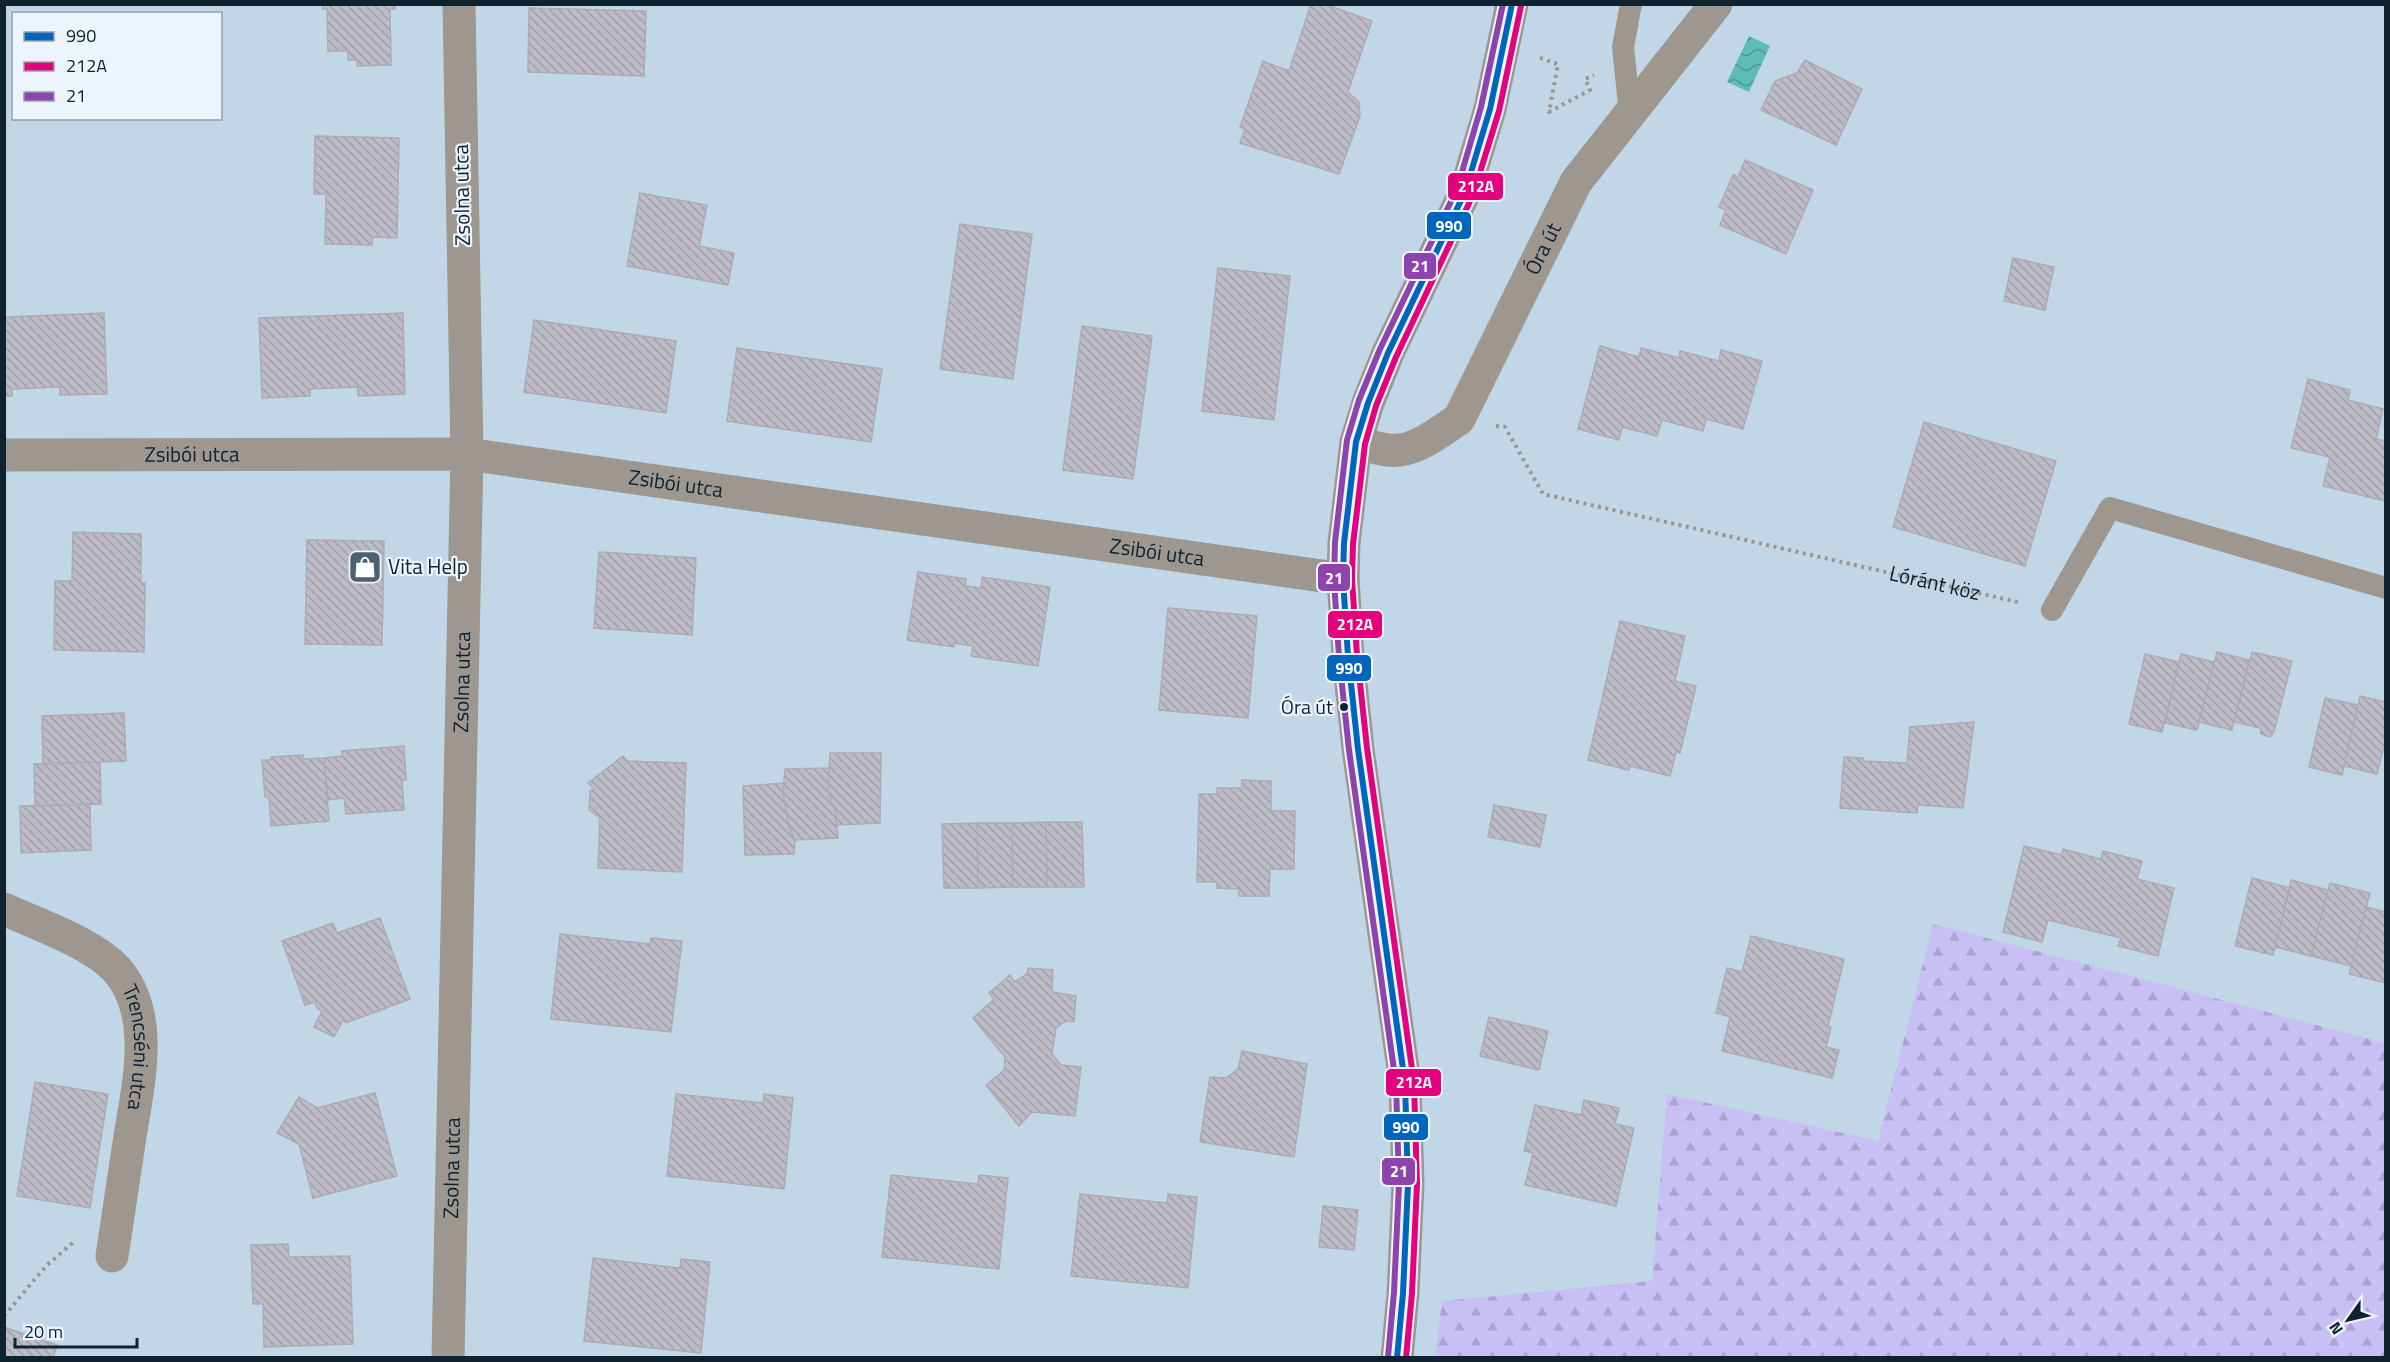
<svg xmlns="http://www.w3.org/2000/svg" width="2390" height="1362" font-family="'Titillium Web',sans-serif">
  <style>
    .forest { fill: url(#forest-firs) }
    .water { fill: url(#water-waves) }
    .building { fill: url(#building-back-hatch); stroke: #acabb5; stroke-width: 1.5 }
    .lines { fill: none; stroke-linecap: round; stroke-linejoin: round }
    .path { stroke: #979692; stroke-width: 4; stroke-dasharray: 3 4.5; stroke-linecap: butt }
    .service { stroke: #9d9790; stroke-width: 22 }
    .minor { stroke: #9d9790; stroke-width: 33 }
    .tertiary { stroke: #9d9790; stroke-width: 33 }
    .bus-1-casing { stroke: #ecf5fd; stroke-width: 10 }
    .bus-2-casing { stroke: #ecf5fd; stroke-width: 10 }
    .bus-3-casing { stroke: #ecf5fd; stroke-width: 10 }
    .bus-1 { stroke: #0065bd; stroke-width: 6 }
    .bus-2 { stroke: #e5007d; stroke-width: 6 }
    .bus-3 { stroke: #8e44ad; stroke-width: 6 }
    .bus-dot { fill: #0f2230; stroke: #ecf5fd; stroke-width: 2 }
    .labels { text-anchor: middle; stroke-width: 4.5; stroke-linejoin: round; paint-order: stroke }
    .bus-label { font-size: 20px; fill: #0f2230; stroke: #ecf5fd; text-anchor: end }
    .street-label { font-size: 21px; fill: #0f2230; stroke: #ecf5fd }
    .poi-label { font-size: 21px; fill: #0f2230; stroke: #ecf5fd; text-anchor: start }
    .line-badge { stroke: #ecf5fd; stroke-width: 2 }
    .badge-label { font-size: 16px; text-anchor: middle; font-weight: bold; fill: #fff }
  </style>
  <defs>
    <pattern id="forest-firs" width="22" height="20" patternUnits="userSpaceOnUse" patternTransform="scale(1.5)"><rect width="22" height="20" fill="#c8bff5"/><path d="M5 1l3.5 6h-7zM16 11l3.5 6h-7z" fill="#aba4d2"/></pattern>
    <pattern id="water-waves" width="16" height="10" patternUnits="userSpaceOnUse" patternTransform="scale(1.5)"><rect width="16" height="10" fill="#5ebcb7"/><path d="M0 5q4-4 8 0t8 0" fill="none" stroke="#4c9895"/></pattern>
    <pattern id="building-back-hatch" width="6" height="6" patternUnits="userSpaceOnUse" patternTransform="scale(1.5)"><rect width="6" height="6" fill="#bdbbc5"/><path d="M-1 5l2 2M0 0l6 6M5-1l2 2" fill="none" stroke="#a1a0aa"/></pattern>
  </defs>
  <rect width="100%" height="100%" fill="#c1d7e8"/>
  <path class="forest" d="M 1933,924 L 2385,1043 L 2385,1357 L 1435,1357 L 1442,1301 L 1652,1281 L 1667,1094 L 1878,1141 Z"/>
  <path class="water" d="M 1749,36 L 1770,46 L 1749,92 L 1727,82 Z"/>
  <path class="building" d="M 323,4 L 395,4 L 395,9 L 390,9 L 391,65 L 357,66 L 357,60 L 348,60 L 348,51 L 328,51 L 327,9 L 323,9 Z
    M 1311,4 L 1325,4 L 1372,21 L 1348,92 L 1359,102 L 1360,116 L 1339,174 L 1240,143 L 1245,129 L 1240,127 L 1263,61 L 1289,71 Z
    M 529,8 L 646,11 L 644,76 L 528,72 Z
    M 1805,60 L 1862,89 L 1836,145 L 1761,110 L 1775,81 L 1797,73 Z
    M 315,136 L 399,138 L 397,238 L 373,237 L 372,245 L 325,244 L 326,194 L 314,194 Z
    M 1745,160 L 1813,190 L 1786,254 L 1720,225 L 1726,210 L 1719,207 L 1733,175 L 1738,177 Z
    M 640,193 L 707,205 L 699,246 L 734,253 L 728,285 L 627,266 Z
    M 960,224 L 1032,234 L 1013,379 L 940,369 Z
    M 2013,258 L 2054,267 L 2045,310 L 2004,301 Z
    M 1218,268 L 1290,276 L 1274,420 L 1202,411 Z
    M 104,313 L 107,394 L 60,395 L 60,387 L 12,389 L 12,396 L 4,396 L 4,317 Z
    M 403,313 L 405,394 L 358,396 L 358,387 L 310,389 L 310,396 L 262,398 L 259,318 Z
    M 534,320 L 676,341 L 666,413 L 524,392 Z
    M 1082,326 L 1152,336 L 1133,479 L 1063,470 Z
    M 1600,346 L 1639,357 L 1641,348 L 1679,358 L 1680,351 L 1719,361 L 1721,350 L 1762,361 L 1743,429 L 1706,419 L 1703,431 L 1662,420 L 1657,436 L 1622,427 L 1619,440 L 1578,429 Z
    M 737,348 L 882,369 L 871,442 L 727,421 Z
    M 2308,379 L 2350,390 L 2348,400 L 2383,409 L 2376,439 L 2386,441 L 2385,501 L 2323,486 L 2330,457 L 2291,448 Z
    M 1924,422 L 2056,461 L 2025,566 L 1893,527 Z
    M 73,532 L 141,534 L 141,583 L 145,583 L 144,652 L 54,650 L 55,581 L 72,581 Z
    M 307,540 L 384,541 L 382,645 L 305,644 Z
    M 599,552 L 696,558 L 692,635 L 594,628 Z
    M 918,572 L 966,579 L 965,586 L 981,588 L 982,577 L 1050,587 L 1038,666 L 971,656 L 973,646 L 954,643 L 954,647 L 907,640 Z
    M 1168,608 L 1257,616 L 1248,718 L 1159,710 Z
    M 1620,621 L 1685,636 L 1675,681 L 1696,686 L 1680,753 L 1676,752 L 1670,776 L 1630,766 L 1629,770 L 1588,760 Z
    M 2217,652 L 2249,660 L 2232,730 L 2199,722 Z
    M 2252,652 L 2292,661 L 2274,732 L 2270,737 L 2261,734 L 2260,728 L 2234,722 Z
    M 2145,654 L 2179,662 L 2162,732 L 2129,724 Z
    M 2181,654 L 2214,662 L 2197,730 L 2165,723 Z
    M 2360,696 L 2386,702 L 2386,738 L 2377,774 L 2344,766 Z
    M 2325,698 L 2358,705 L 2342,775 L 2309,767 Z
    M 124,713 L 126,761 L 43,764 L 42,716 Z
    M 1974,722 L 1963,808 L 1918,805 L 1917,813 L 1840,808 L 1844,757 L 1863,758 L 1863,761 L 1907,763 L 1910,727 Z
    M 404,746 L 406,780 L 402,780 L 404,810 L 346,814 L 344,798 L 328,800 L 324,758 L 342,756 L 342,751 Z
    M 830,753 L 881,753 L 880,823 L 836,825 L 836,814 L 828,791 Z
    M 303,755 L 303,759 L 324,758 L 329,821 L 271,826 L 269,797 L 265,797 L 262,760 L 271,760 L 271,757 Z
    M 623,756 L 627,761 L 686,763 L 682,872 L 598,868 L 600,818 L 589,810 L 590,791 L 594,789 L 588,783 Z
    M 100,762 L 101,804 L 35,806 L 34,764 Z
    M 829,768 L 828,791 L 836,814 L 838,838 L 795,840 L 789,827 L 783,793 L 785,769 Z
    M 1242,780 L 1271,781 L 1271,811 L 1295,811 L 1294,869 L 1270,869 L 1269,896 L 1239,896 L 1239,889 L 1217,888 L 1217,882 L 1197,882 L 1199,794 L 1217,794 L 1217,788 L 1242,788 Z
    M 785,783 L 783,793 L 789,827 L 795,840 L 794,854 L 745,855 L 743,786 Z
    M 90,804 L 91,850 L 21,853 L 20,806 Z
    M 1494,805 L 1546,815 L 1540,847 L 1488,837 Z
    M 1046,822 L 1047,887 L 1013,887 L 1012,823 Z
    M 1046,822 L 1082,822 L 1084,887 L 1047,887 Z
    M 977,823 L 1012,823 L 1013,887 L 978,888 Z
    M 977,823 L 978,888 L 944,888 L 942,824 Z
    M 2024,846 L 2062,855 L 2063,849 L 2101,859 L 2103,851 L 2142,861 L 2137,879 L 2174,888 L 2158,956 L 2118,946 L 2121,938 L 2048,920 L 2042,942 L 2003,932 Z
    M 2252,878 L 2290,888 L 2273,955 L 2235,946 Z
    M 2291,880 L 2328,890 L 2311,956 L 2275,947 Z
    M 2330,883 L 2370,893 L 2351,966 L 2311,956 Z
    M 2366,907 L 2386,912 L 2386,983 L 2349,974 Z
    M 380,918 L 410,999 L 346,1023 L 343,1020 L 334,1037 L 314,1027 L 322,1011 L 317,1008 L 315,1002 L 305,1005 L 282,941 L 333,923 L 337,933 Z
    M 560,934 L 650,944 L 651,938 L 682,941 L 671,1032 L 551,1019 Z
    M 1751,936 L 1844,959 L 1828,1027 L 1831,1027 L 1826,1047 L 1839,1050 L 1832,1078 L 1722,1051 L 1730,1017 L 1716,1013 L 1727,968 L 1742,972 Z
    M 1028,968 L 1053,970 L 1052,992 L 1076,996 L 1074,1022 L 1066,1021 L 1056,1028 L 1052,1054 L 1061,1065 L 1081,1067 L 1075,1116 L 1032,1112 L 1019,1126 L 986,1085 L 1004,1070 L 1005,1057 L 973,1018 L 994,999 L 989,993 L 1010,975 L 1014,982 L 1027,974 Z
    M 1489,1017 L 1548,1031 L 1539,1070 L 1480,1056 Z
    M 1242,1051 L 1307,1064 L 1294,1157 L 1200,1142 L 1210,1077 L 1226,1078 L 1238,1069 Z
    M 35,1082 L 108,1094 L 90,1208 L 17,1196 Z
    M 375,1093 L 397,1176 L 313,1198 L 299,1144 L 277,1133 L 299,1097 L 317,1108 Z
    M 676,1094 L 763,1103 L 764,1094 L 793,1098 L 784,1189 L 667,1176 Z
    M 1584,1100 L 1619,1108 L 1615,1124 L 1634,1128 L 1616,1206 L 1525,1185 L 1533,1153 L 1524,1151 L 1535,1105 L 1581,1115 Z
    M 891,1175 L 978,1184 L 979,1175 L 1008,1178 L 999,1269 L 882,1257 Z
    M 1080,1194 L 1167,1203 L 1168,1194 L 1197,1197 L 1188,1288 L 1071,1276 Z
    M 1323,1206 L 1358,1210 L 1354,1250 L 1319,1247 Z
    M 288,1244 L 289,1257 L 350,1256 L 353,1344 L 264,1347 L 263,1304 L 253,1304 L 251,1245 Z
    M 593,1258 L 680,1268 L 681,1259 L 710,1262 L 701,1353 L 584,1341 Z
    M 4,1327 L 57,1345 L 53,1358 L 4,1358 Z"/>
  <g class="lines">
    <g class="path">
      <path d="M 1540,58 L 1558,64 L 1549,112 L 1590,90 L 1585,79 L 1594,75"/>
      <path id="s1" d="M 1496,426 L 1505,427 L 1543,494 L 2022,603"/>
      <path d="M 4,1316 L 46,1266 L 76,1240"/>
    </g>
    <path class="service" d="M 1630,114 L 1623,47 L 1631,4
      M 2052,610 L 2110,508 L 2386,588"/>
    <g class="minor">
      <path id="s2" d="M 1356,442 C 1370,446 1385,452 1399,450 C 1420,448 1442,430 1459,419 L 1576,182 L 1716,4"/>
      <path id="s3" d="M 4,455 L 467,454 L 1343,579"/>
      <path id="s4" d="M 4,909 C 38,925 93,943 117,970 C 157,1016 137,1089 129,1143 C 123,1181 118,1218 112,1256"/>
      <path id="s5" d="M 448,1358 L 467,454 L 459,4"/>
    </g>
    <path class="tertiary" d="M 1397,1358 L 1403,1293 L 1408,1184 L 1405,1083 L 1358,749 L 1348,656 L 1343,579 L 1344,543 L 1356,442 L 1368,403 L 1388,353 L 1465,192 L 1490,109 L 1512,4"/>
    <g class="bus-1-casing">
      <path id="bus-1" d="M 1397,1358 L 1403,1293 L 1408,1184 L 1405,1083 L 1358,749 L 1348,656 L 1343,579 L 1344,543 L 1356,442 L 1368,403 L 1388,353 L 1465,192 L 1490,109 L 1512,4"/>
    </g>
    <g class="bus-2-casing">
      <path id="bus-2" d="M 1406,1358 L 1412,1293 L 1417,1184 L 1414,1083 L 1367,748 L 1357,655 L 1352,579 L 1353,544 L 1365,444 L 1376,406 L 1396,357 L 1473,195 L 1499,111 L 1521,6"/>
    </g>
    <g class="bus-3-casing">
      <path id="bus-3" d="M 1388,1357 L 1394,1292 L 1399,1184 L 1396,1084 L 1349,750 L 1339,657 L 1334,580 L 1335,542 L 1347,440 L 1359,400 L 1380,349 L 1457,189 L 1481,107 L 1503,4"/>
    </g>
    <use href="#bus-1" class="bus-1"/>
    <use href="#bus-2" class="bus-2"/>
    <use href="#bus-3" class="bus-3"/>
  </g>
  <defs>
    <g id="shop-square" transform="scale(1.725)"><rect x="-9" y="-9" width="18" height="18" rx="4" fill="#4d6170" stroke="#ecf5fd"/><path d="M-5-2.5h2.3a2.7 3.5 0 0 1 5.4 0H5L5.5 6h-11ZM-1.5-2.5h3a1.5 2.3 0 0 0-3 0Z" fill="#fff"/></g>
  </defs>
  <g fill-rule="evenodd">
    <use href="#shop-square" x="365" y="567"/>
  </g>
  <circle class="bus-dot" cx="1344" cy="707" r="5"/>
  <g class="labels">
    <g class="bus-label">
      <text x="1333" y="714">Óra út</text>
    </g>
    <g class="street-label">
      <text transform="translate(462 195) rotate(-91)" y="7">Zsolna utca</text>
      <text dy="7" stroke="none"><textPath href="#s2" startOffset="302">Óra út</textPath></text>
      <text dy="7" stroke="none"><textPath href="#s3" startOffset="188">Zsibói utca</textPath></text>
      <text dy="7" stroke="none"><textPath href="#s3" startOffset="674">Zsibói utca</textPath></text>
      <text dy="7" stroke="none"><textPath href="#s3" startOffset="1160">Zsibói utca</textPath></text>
      <text dy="7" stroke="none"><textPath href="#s1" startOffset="488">Lóránt köz</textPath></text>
      <text dy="7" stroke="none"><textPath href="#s5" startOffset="676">Zsolna utca</textPath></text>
      <text dy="7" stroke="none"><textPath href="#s4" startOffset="212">Trencséni utca</textPath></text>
      <text dy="7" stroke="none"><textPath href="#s5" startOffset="190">Zsolna utca</textPath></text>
    </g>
    <g class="poi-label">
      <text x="388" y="574">Vita Help</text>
    </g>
  </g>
  <g class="line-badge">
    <rect x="1447" y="172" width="57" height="29" rx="6" fill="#e5007d"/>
    <rect x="1426" y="211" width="46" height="29" rx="6" fill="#0065bd"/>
    <rect x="1403" y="252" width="34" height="28" rx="6" fill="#8e44ad"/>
    <rect x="1317" y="563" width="34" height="29" rx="6" fill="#8e44ad"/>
    <rect x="1327" y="610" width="56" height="29" rx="6" fill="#e5007d"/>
    <rect x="1326" y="654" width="46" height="28" rx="6" fill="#0065bd"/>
    <rect x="1385" y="1068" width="57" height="29" rx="6" fill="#e5007d"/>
    <rect x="1383" y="1113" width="46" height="28" rx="6" fill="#0065bd"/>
    <rect x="1381" y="1157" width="35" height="29" rx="6" fill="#8e44ad"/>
  </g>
  <g class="badge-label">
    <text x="1476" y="192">212A</text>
    <text x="1449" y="232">990</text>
    <text x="1420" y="272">21</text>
    <text x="1334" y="584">21</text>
    <text x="1355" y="630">212A</text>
    <text x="1349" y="674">990</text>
    <text x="1414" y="1088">212A</text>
    <text x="1406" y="1133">990</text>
    <text x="1399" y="1177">21</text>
  </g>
  <rect width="2390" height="1362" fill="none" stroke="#0f2230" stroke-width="12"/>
  <rect x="12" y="12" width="210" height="108" fill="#ecf5fd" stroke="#94a1ab" stroke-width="1.5"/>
  <rect x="24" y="32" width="30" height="9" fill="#0065bd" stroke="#94a1ab" stroke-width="1.5"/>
  <text x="66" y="42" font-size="18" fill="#0f2230">990</text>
  <rect x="24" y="62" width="30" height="9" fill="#e5007d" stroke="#94a1ab" stroke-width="1.5"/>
  <text x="66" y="72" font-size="18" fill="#0f2230">212A</text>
  <rect x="24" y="92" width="30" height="9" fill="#8e44ad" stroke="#94a1ab" stroke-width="1.5"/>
  <text x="66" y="102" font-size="18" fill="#0f2230">21</text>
  <g transform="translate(2348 1320) rotate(236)" stroke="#ecf5fd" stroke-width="4.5" paint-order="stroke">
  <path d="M0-4.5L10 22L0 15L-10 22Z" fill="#0f2230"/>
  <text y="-9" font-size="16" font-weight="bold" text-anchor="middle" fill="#0f2230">N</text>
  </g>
  <path d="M15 1338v9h122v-9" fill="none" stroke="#0f2230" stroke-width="3"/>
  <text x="24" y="1338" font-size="18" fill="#0f2230" stroke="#ecf5fd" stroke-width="4.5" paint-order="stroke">20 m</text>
</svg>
